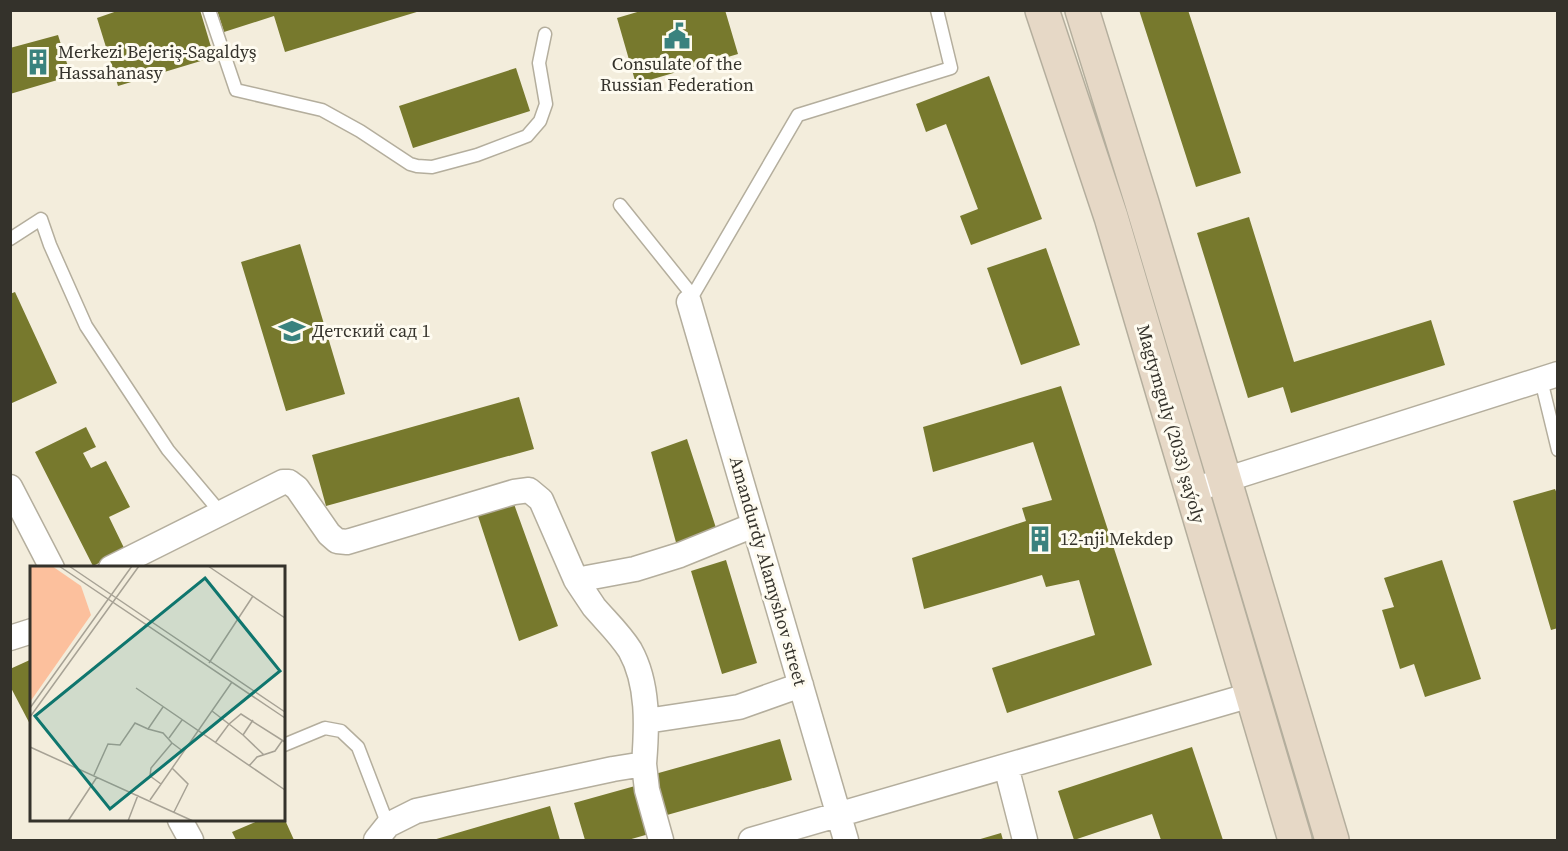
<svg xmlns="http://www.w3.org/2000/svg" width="1568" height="851" font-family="'Source Serif 4',serif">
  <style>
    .building { fill: #77792d }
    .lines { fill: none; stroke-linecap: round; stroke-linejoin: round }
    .lane-casing { stroke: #b4ae9d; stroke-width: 15 }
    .street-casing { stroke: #b4ae9d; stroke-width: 27 }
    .secondary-casing { stroke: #b4ae9d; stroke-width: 36 }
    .lane { stroke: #fff; stroke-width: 12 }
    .street { stroke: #fff; stroke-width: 24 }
    .secondary { stroke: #e6d8c6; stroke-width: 33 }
    .labels { text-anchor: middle; stroke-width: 6; stroke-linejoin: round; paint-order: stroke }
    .poi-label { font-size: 18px; fill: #34322b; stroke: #fefbf0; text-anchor: start }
    .street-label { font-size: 18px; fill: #34322b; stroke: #fefbf0 }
    .inset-road { fill: none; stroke: #a7a295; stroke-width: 1.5 }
    .view { fill: #0f766e; fill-opacity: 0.15; stroke: #0f766e; stroke-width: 3 }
    .inset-edge { fill: none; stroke: #34322b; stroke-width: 3 }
  </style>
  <rect width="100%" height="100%" fill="#f3eddc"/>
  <path class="building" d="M 120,10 L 200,10 L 214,57 L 118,86 L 97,18 Z
    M 217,10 L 420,10 L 420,11 L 285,52 L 274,16 L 224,32 Z
    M 644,10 L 725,10 L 738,54 L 636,84 L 617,18 Z
    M 1139,10 L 1188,10 L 1241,173 L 1196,187 Z
    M 58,35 L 71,76 L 10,94 L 10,48 Z
    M 516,68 L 530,111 L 413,148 L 399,106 Z
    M 989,76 L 1042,219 L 971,245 L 960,216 L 978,209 L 946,124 L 926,132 L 916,104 Z
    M 1249,217 L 1294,362 L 1431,320 L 1445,365 L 1291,413 L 1283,387 L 1248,398 L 1197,233 Z
    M 300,244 L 345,394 L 286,411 L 241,262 Z
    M 1046,248 L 1080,345 L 1021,365 L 987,268 Z
    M 15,292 L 57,383 L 12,403 L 10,400 L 10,294 Z
    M 1061,386 L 1152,665 L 1007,713 L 992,668 L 1095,635 L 1079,580 L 1046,587 L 1042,575 L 924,609 L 912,558 L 1026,521 L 1022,508 L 1052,500 L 1033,442 L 933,472 L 923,427 Z
    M 519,397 L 534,449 L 326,506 L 312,455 Z
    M 86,427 L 96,447 L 83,453 L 91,468 L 106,461 L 130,507 L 109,517 L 125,550 L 93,566 L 35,452 Z
    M 687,439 L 717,531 L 677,546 L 651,452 Z
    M 1555,489 L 1558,496 L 1558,628 L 1551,630 L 1513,501 Z
    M 514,504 L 558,626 L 519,641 L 477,513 Z
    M 726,560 L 757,663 L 722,674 L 691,571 Z
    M 1442,560 L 1481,679 L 1425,697 L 1414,664 L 1400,669 L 1382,610 L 1394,607 L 1384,578 Z
    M 32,659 L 32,728 L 10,686 L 10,669 Z
    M 780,739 L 792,780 L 667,815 L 655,774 Z
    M 1192,747 L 1223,840 L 1161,840 L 1152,814 L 1074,840 L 1058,791 Z
    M 635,786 L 649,834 L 628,840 L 585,840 L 574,803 Z
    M 550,806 L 560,840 L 433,840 Z
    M 260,820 L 285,820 L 294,840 L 236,840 L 232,832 Z
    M 1001,833 L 1003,840 L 977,840 Z"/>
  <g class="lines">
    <g class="lane-casing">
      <path id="lane" d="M 209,10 L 236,90 L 322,110 L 360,131 L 410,164 L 417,166 L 432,167 L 477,155 L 527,136 L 540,121 L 546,104 L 539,63 L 545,34
        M 620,205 L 693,296
        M 10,239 L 41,219 L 50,245 L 86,326 L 168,450 L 221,513
        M 689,302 L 798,115 L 951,68 L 937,10
        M 1541,380 L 1558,450
        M 284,745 L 325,728 L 341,731 L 358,747 L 388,825"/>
    </g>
    <g class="street-casing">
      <path id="street" d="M 689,302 L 846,840
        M 10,487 L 52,568
        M 1190,491 L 1558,374
        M 111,568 L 283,482 L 289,482 L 297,488 L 329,534 L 337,541 L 347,542 L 514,492 L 529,490 L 541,500 L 576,580 L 635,569 L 680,555 L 754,525
        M 576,580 C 582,589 588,598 594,607 C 606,621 620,634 630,650 C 649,684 647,727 644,764
        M 10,638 L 32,631
        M 646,721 L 739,707 L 801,685
        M 1006,766 L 1025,840
        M 180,820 L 191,840
        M 376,840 L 388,825 L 416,811 L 613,769 L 644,764 L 647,790 L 661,840
        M 751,840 L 1251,695"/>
    </g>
    <g class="secondary-casing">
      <path id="secondary" d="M 1042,10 L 1111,217 L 1295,840
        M 1082,10 L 1142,203 L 1332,840"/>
    </g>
    <use href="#lane" class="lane"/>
    <use href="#street" class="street"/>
    <use href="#secondary" class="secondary"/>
  </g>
  <defs>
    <g id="civic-bare" transform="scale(2.07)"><path d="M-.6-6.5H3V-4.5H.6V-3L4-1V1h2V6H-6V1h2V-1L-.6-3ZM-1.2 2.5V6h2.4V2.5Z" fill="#3a827e" stroke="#fefbf0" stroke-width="2.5" paint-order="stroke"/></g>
    <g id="building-bare" transform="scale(2.07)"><path d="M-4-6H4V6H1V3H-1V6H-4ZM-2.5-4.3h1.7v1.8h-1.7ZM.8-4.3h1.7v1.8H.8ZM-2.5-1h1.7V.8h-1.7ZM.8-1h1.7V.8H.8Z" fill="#3a827e" stroke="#fefbf0" stroke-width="2.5" paint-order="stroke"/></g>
    <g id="school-bare" transform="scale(2.07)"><path d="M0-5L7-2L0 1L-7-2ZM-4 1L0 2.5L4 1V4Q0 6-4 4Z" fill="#3a827e" stroke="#fefbf0" stroke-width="2.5" paint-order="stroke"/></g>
  </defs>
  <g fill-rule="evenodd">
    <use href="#civic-bare" x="677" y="36"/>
    <use href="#building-bare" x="38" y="62"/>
    <use href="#school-bare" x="292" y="331"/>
    <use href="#building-bare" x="1040" y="539"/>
  </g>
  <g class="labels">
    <g class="poi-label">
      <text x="58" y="58">Merkezi Bejeriş-Sagaldyş<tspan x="58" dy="21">Hassahanasy</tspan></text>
      <text x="677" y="70" text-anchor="middle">Consulate of the<tspan x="677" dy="21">Russian Federation</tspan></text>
      <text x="312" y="337">Детский сад 1</text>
      <text x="1060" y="545">12-nji Mekdep</text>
    </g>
    <g class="street-label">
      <text transform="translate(1171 424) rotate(74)" y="6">Magtymguly (2033) şaýoly</text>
      <text transform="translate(768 571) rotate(74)" y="6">Amandurdy Alamyshov street</text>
    </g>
  </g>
  <g transform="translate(30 566)">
    <rect width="255" height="255" fill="#f3eddc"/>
    <path d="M 0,0 L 22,0 L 51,20 L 61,49 L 0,136 Z" fill="#fcc09d"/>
    <path class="inset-road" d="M 29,0 L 255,152M 39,0 L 255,146M 178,0 L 255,52M 179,97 L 223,30M 106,122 L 255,224M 0,142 L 102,0M 182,145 L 199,158 L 211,148 L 255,176M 0,151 L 109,0M 223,154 L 213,169 L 234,189M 118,163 L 133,167 L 142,177M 139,172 L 152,154M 185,177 L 199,158 L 213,169M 0,181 L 163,255M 219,200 L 227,191 L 245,185 L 252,175M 142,202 L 158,218 L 144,246M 64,209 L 78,178 L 90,179 L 105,157 L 118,163 L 133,141M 131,218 L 120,210 L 121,202 L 142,177 L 154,186M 120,234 L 202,116M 38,255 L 67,211M 98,255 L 108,229"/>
    <path class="view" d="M 175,12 L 250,105 L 80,243 L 5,150 Z"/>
    <rect width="255" height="255" class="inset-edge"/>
  </g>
  <rect width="1568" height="851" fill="none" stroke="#34322b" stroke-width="24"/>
</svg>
